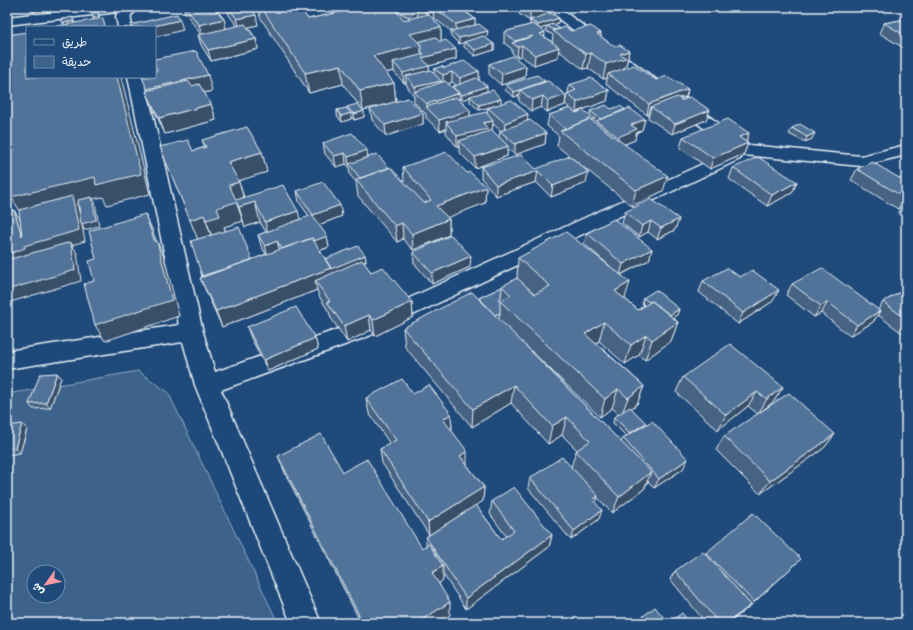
<svg xmlns="http://www.w3.org/2000/svg" width="913" height="630" font-family="'Patrick Hand','Playpen Sans Arabic',sans-serif">
  <style>
    .green { fill: #3c628c; stroke: #92aac2; fill-rule: evenodd }
    .lines { fill: none; stroke-linecap: round; stroke-linejoin: round }
    .minor-casing { stroke: #e8f1f8; stroke-width: 3 }
    .minor { fill: #1f4a7a; fill-rule: evenodd }
    .wall { fill: #466384; stroke: #e8f1f8; fill-rule: evenodd }
    .shaded-wall { fill: #39506b; stroke: #e8f1f8; fill-rule: evenodd }
    .building { fill: #517399; stroke: #e8f1f8 }
  </style>
  <rect width="100%" height="100%" fill="#1f4a7a"/>
  <filter id="ink" filterUnits="userSpaceOnUse"><feTurbulence type="fractalNoise" baseFrequency=".025" numOctaves="2"/><feDisplacementMap in="SourceGraphic" scale="8" xChannelSelector="R" yChannelSelector="G"/><feConvolveMatrix kernelMatrix="1 2 1 2 8 2 1 2 1" color-interpolation-filters="sRGB"/></filter>
  <g filter="url(#ink)">
    <path class="green" d="M 138,371 L 168,392 L 278,623 L 7,623 L 7,394 ZM 34,572 L 58,572 L 58,596 L 34,596 Z"/>
    <g class="lines">
      <g class="minor-casing">
        <path id="minor" d="M 92,7 L 139,7 C 131,18 129,10 132,27 L 118,27 L 116,16 L 118,12 L 7,25 L 7,17 Z
          M 543,7 L 558,7 L 657,80 L 660,83 L 657,86 L 652,88 L 647,86 Z
          M 128,77 L 144,77 L 203,332 L 215,372 L 353,324 L 733,150 L 674,106 L 672,103 L 674,100 L 680,98 L 686,100 L 749,145 L 861,156 L 906,145 L 906,155 L 861,166 L 743,155 L 740,159 L 369,336 L 221,390 L 321,623 L 291,623 L 195,385 L 183,342 L 7,369 L 7,351 L 179,325 Z"/>
      </g>
      <use href="#minor" class="minor"/>
    </g>
    <path class="wall" d="M 183,7 L 214,7 L 224,19 L 226,29 L 237,26 L 229,15 L 227,7 L 249,7 L 258,25 L 248,27 L 256,39 L 258,49 L 211,61 L 201,45 L 198,35 L 201,35 L 185,12 Z
      M 258,7 L 299,7 L 308,19 L 343,11 L 339,7 L 464,7 L 464,10 L 475,19 L 475,25 L 487,36 L 484,37 L 494,44 L 494,50 L 475,56 L 464,47 L 464,42 L 459,44 L 451,36 L 451,31 L 434,18 L 434,20 L 441,27 L 441,42 L 456,49 L 456,59 L 429,66 L 429,70 L 434,74 L 434,69 L 444,68 L 479,71 L 479,80 L 487,91 L 481,93 L 501,104 L 528,121 L 546,133 L 545,144 L 515,155 L 508,149 L 507,156 L 475,168 L 459,152 L 459,147 L 457,147 L 446,133 L 446,129 L 440,131 L 426,118 L 426,114 L 414,102 L 414,96 L 407,86 L 406,83 L 404,83 L 394,72 L 394,71 L 386,73 L 394,83 L 396,101 L 423,113 L 423,124 L 386,136 L 372,120 L 370,109 L 383,105 L 363,110 L 364,117 L 354,120 L 351,116 L 351,119 L 342,122 L 337,116 L 337,110 L 347,109 L 347,107 L 361,108 L 343,84 L 309,93 L 260,17 ZM 452,82 L 456,85 L 452,87 L 448,84 ZM 470,97 L 470,102 L 479,110 L 494,106 L 488,108 L 487,114 L 470,116 L 470,110 L 459,100 L 459,98 L 462,100 ZM 493,124 L 500,130 L 500,131 L 499,137 L 492,131 Z
      M 514,7 L 556,7 L 555,14 L 553,15 L 559,18 L 558,23 L 554,25 L 560,29 L 571,31 L 601,33 L 601,37 L 614,46 L 629,51 L 626,66 L 624,67 L 624,68 L 656,80 L 688,89 L 686,98 L 706,120 L 672,134 L 648,118 L 649,114 L 647,115 L 606,84 L 607,78 L 603,79 L 588,68 L 583,69 L 559,51 L 558,57 L 534,65 L 521,56 L 517,57 L 512,53 L 512,49 L 504,43 L 504,32 L 530,25 L 530,21 L 519,14 L 519,10 ZM 546,27 L 546,31 L 553,35 L 552,42 L 544,36 L 540,29 Z
      M 906,19 L 906,46 L 902,47 L 879,33 L 884,23 Z
      M 489,64 L 526,66 L 525,77 L 501,85 L 489,74 Z
      M 545,81 L 566,95 L 565,105 L 547,112 L 541,107 L 531,111 L 519,101 L 519,95 L 514,97 L 505,90 L 506,85 Z
      M 569,85 L 609,90 L 607,101 L 576,112 L 590,115 L 590,111 L 611,109 L 626,110 L 645,119 L 642,130 L 636,133 L 635,140 L 625,144 L 663,191 L 632,206 L 557,146 L 559,136 L 547,126 L 549,115 L 570,108 L 565,104 L 567,94 L 568,93 Z
      M 146,91 L 212,91 L 204,93 L 211,104 L 216,120 L 165,134 L 152,106 Z
      M 792,128 L 812,139 L 805,142 L 789,134 Z
      M 749,133 L 746,141 L 748,143 L 744,154 L 710,169 L 680,148 L 683,137 Z
      M 202,140 L 262,152 L 267,172 L 238,180 L 244,197 L 300,220 L 309,216 L 299,202 L 297,191 L 342,216 L 319,225 L 329,247 L 320,251 L 325,259 L 365,255 L 366,261 L 363,262 L 371,272 L 412,302 L 413,317 L 375,336 L 371,330 L 347,342 L 331,318 L 329,312 L 319,296 L 317,290 L 222,327 L 200,278 L 202,278 L 198,239 L 160,147 L 193,151 L 205,147 ZM 243,221 L 245,227 L 260,222 L 266,232 L 258,235 L 261,246 L 266,254 L 252,260 L 226,231 L 224,227 Z
      M 323,143 L 368,157 L 389,168 L 404,181 L 403,167 L 467,173 L 486,187 L 485,203 L 447,217 L 449,219 L 449,235 L 413,250 L 403,239 L 397,242 L 358,196 L 356,182 L 350,175 L 349,167 L 346,164 L 336,167 L 325,154 Z
      M 481,167 L 536,169 L 588,172 L 586,183 L 551,197 L 536,182 L 496,196 L 481,178 Z
      M 733,168 L 797,182 L 792,193 L 767,206 L 729,179 Z
      M 857,169 L 906,182 L 906,219 L 898,214 L 902,207 L 898,209 L 851,180 Z
      M 625,212 L 679,219 L 675,230 L 657,239 L 648,232 L 639,237 L 622,223 Z
      M 587,233 L 652,249 L 649,260 L 621,275 L 625,299 L 638,310 L 644,305 L 642,303 L 643,298 L 679,309 L 677,315 L 673,317 L 678,322 L 671,341 L 645,360 L 639,355 L 625,364 L 599,341 L 596,343 L 644,386 L 637,404 L 631,409 L 646,423 L 645,425 L 683,469 L 654,488 L 648,481 L 644,489 L 612,513 L 597,497 L 595,503 L 599,519 L 571,540 L 528,488 L 530,478 L 571,467 L 576,451 L 577,450 L 562,435 L 548,444 L 511,403 L 472,427 L 405,347 L 403,328 L 479,299 L 479,298 L 502,287 L 517,278 L 518,258 L 610,266 L 584,244 ZM 526,346 L 600,417 L 612,408 L 619,414 L 614,417 L 613,423 L 626,436 L 623,438 L 621,442 Z
      M 413,252 L 470,267 L 432,284 L 414,263 Z
      M 740,277 L 773,301 L 738,324 L 699,292 L 703,281 Z
      M 792,284 L 878,310 L 883,302 L 906,289 L 906,336 L 878,315 L 873,322 L 850,336 L 821,313 L 814,317 L 786,295 Z
      M 247,327 L 315,338 L 318,349 L 268,371 L 251,338 Z
      M 57,373 L 61,378 L 50,408 L 33,409 L 29,404 Z
      M 683,377 L 783,387 L 774,401 L 758,414 L 748,406 L 718,430 L 676,392 Z
      M 413,394 L 451,414 L 452,429 L 451,429 L 467,465 L 484,487 L 483,501 L 476,505 L 501,539 L 506,536 L 490,514 L 492,501 L 552,535 L 549,547 L 466,609 L 443,574 L 443,580 L 439,583 L 450,615 L 438,623 L 361,623 L 285,473 L 278,456 L 343,472 L 422,548 L 426,546 L 426,537 L 429,535 L 382,463 L 380,449 L 390,444 L 369,413 L 366,398 Z
      M 7,426 L 27,429 L 20,453 L 7,455 Z
      M 835,434 L 824,448 L 760,494 L 716,450 L 724,436 Z
      M 706,553 L 801,559 L 746,610 L 746,609 L 729,623 L 706,623 L 670,579 L 675,571 Z"/>
    <path class="shaded-wall" d="M 48,7 L 51,7 L 51,12 L 36,14 L 34,9 Z
      M 351,7 L 362,7 L 353,24 Z
      M 406,7 L 417,7 L 418,22 L 427,30 L 426,13 L 433,12 L 433,7 L 446,7 L 433,7 L 434,28 L 441,27 L 441,45 L 421,50 L 422,64 L 393,62 L 394,71 L 375,75 L 373,56 L 411,47 L 409,17 Z
      M 459,7 L 464,7 L 464,16 Z
      M 546,7 L 556,7 L 555,14 L 532,21 L 530,20 L 530,22 L 530,11 Z
      M 98,12 L 101,22 L 95,23 L 93,18 Z
      M 256,15 L 258,25 L 240,29 L 237,19 Z
      M 559,18 L 558,23 L 548,27 L 547,26 L 546,27 L 538,30 L 538,25 Z
      M 224,19 L 226,29 L 202,35 L 199,25 Z
      M 475,19 L 475,29 L 456,34 L 456,24 Z
      M 180,20 L 183,30 L 155,37 L 155,27 L 149,27 Z
      M 74,21 L 76,26 L 64,27 L 63,23 Z
      M 488,31 L 487,36 L 459,44 L 459,38 Z
      M 545,32 L 544,42 L 540,34 Z
      M 533,36 L 522,45 L 521,56 L 517,57 L 518,47 L 515,45 L 515,41 Z
      M 256,39 L 258,49 L 211,61 L 208,50 Z
      M 906,40 L 906,46 L 902,47 Z
      M 494,44 L 494,50 L 475,56 L 475,50 Z
      M 559,47 L 558,57 L 534,65 L 535,55 Z
      M 456,49 L 456,59 L 429,66 L 430,76 L 406,76 L 406,83 L 404,83 L 403,73 L 422,58 Z
      M 629,51 L 626,66 L 624,67 L 623,73 L 608,74 L 607,78 L 603,79 L 606,64 L 620,54 Z
      M 591,53 L 588,68 L 583,69 L 586,54 Z
      M 341,65 L 343,84 L 309,93 L 305,73 Z
      M 526,66 L 525,77 L 501,85 L 502,74 Z
      M 479,71 L 479,81 L 460,88 L 460,78 Z
      M 452,72 L 452,82 L 443,86 L 443,75 Z
      M 208,75 L 212,91 L 153,105 L 147,89 Z
      M 117,77 L 121,77 L 150,194 L 107,205 L 103,197 L 93,199 L 95,202 L 99,226 L 84,230 L 82,225 L 85,241 L 72,245 L 77,253 L 81,281 L 7,303 L 7,290 L 16,265 L 9,254 L 22,236 L 14,210 L 21,221 L 24,217 L 11,197 ZM 92,200 L 82,224 L 78,207 L 76,204 Z
      M 441,81 L 441,92 L 415,93 L 415,87 Z
      M 545,81 L 520,90 L 520,95 L 514,97 L 514,92 Z
      M 394,83 L 396,102 L 363,110 L 360,91 Z
      M 487,86 L 487,91 L 471,97 L 470,96 L 470,97 L 462,100 L 462,95 Z
      M 688,89 L 685,100 L 651,107 L 649,114 L 647,115 L 649,104 Z
      M 609,90 L 607,101 L 576,112 L 577,102 Z
      M 459,93 L 459,104 L 427,108 L 427,104 Z
      M 566,95 L 565,105 L 547,112 L 548,101 Z
      M 543,96 L 541,107 L 531,111 L 532,100 Z
      M 7,97 L 11,126 L 7,128 Z
      M 501,99 L 501,104 L 479,110 L 479,105 Z
      M 211,104 L 216,120 L 165,134 L 159,118 Z
      M 470,110 L 470,121 L 446,122 L 446,129 L 440,131 L 439,120 Z
      M 710,110 L 706,120 L 672,134 L 675,124 Z
      M 364,111 L 364,117 L 354,120 L 354,114 Z
      M 351,113 L 351,119 L 342,122 L 341,116 Z
      M 423,113 L 423,124 L 386,136 L 385,125 Z
      M 528,114 L 527,125 L 504,134 L 505,123 Z
      M 645,119 L 642,130 L 636,133 L 635,140 L 615,148 L 618,137 L 631,125 Z
      M 493,121 L 492,132 L 459,141 L 459,147 L 457,147 L 457,136 L 483,123 Z
      M 546,133 L 545,144 L 515,155 L 515,144 Z
      M 749,133 L 745,144 L 739,137 Z
      M 815,133 L 812,139 L 805,142 L 807,137 Z
      M 748,143 L 744,154 L 710,169 L 713,158 Z
      M 508,146 L 507,156 L 475,168 L 475,157 Z
      M 367,150 L 368,161 L 349,165 L 348,157 Z
      M 262,152 L 267,172 L 235,182 L 228,162 Z
      M 345,153 L 346,164 L 336,167 L 334,156 Z
      M 538,171 L 536,182 L 496,196 L 496,185 Z
      M 588,172 L 586,183 L 551,197 L 553,186 Z
      M 668,176 L 663,191 L 632,206 L 636,190 Z
      M 239,182 L 245,202 L 236,202 L 243,221 L 224,227 L 227,236 L 213,240 L 206,220 L 217,208 L 229,185 Z
      M 797,182 L 792,193 L 767,206 L 772,195 Z
      M 486,187 L 485,203 L 436,222 L 436,206 Z
      M 905,198 L 906,198 L 906,201 L 902,207 L 898,209 Z
      M 255,202 L 260,222 L 245,227 L 239,207 Z
      M 340,205 L 342,216 L 316,226 L 313,215 Z
      M 298,211 L 303,231 L 270,241 L 265,222 Z
      M 145,214 L 152,229 L 158,245 L 157,241 L 164,257 L 179,316 L 105,341 L 95,325 L 155,242 Z
      M 204,215 L 211,235 L 198,240 L 190,220 Z
      M 449,219 L 449,235 L 413,250 L 412,234 Z
      M 679,219 L 675,230 L 657,239 L 661,228 Z
      M 651,221 L 648,232 L 639,237 L 642,226 Z
      M 402,223 L 403,239 L 397,242 L 395,226 Z
      M 327,236 L 329,247 L 286,263 L 283,252 Z
      M 277,241 L 280,252 L 268,257 L 265,246 Z
      M 652,249 L 649,260 L 620,275 L 623,264 Z
      M 365,255 L 366,261 L 315,281 L 317,290 L 222,327 L 216,311 L 331,268 Z
      M 471,256 L 470,267 L 432,284 L 432,273 Z
      M 252,261 L 206,287 L 202,276 Z
      M 630,282 L 624,301 L 615,291 Z
      M 779,290 L 773,301 L 738,324 L 743,313 Z
      M 412,302 L 413,317 L 375,336 L 373,320 Z
      M 828,302 L 821,313 L 814,317 L 821,306 Z
      M 679,309 L 677,315 L 665,322 L 667,317 Z
      M 880,311 L 873,322 L 850,336 L 857,325 Z
      M 500,313 L 499,318 L 494,320 L 495,315 Z
      M 369,315 L 371,330 L 347,342 L 344,326 Z
      M 604,322 L 599,341 L 581,353 L 585,334 Z
      M 678,322 L 671,341 L 645,360 L 652,340 Z
      M 646,335 L 639,355 L 625,364 L 631,345 Z
      M 315,338 L 318,349 L 268,371 L 264,360 Z
      M 57,373 L 61,378 L 50,408 L 46,403 Z
      M 514,385 L 511,403 L 472,427 L 473,409 Z
      M 644,386 L 637,404 L 621,416 L 628,398 Z
      M 783,387 L 774,401 L 758,414 L 767,399 Z
      M 618,389 L 612,408 L 600,417 L 605,399 Z
      M 757,392 L 748,406 L 718,430 L 726,415 Z
      M 451,414 L 452,429 L 443,433 L 443,419 Z
      M 567,417 L 562,435 L 548,444 L 552,426 Z
      M 646,423 L 644,428 L 628,438 L 630,433 Z
      M 22,424 L 27,429 L 20,453 L 15,448 Z
      M 835,434 L 824,448 L 760,494 L 770,481 Z
      M 467,451 L 467,465 L 460,456 Z
      M 688,459 L 683,469 L 654,488 L 659,479 Z
      M 651,472 L 644,489 L 612,513 L 619,497 Z
      M 484,487 L 483,501 L 429,535 L 428,522 Z
      M 598,496 L 595,506 L 593,500 Z
      M 602,510 L 599,519 L 571,540 L 574,531 Z
      M 552,535 L 549,547 L 466,609 L 466,598 Z
      M 443,566 L 443,580 L 434,587 L 432,573 Z
      M 450,602 L 450,615 L 438,623 L 417,623 Z
      M 751,605 L 743,612 L 729,623 L 727,623 Z"/>
    <path class="building" d="M 34,7 L 48,7 L 34,9 Z
      M 185,7 L 214,7 L 224,19 L 199,25 Z
      M 228,7 L 249,7 L 256,15 L 237,19 Z
      M 261,7 L 299,7 L 308,19 L 363,7 L 409,7 L 415,13 L 409,17 L 396,11 L 404,20 L 428,14 L 441,27 L 410,34 L 421,45 L 373,56 L 394,83 L 360,91 L 341,65 L 305,73 Z
      M 420,7 L 429,7 L 434,12 L 426,13 Z
      M 433,7 L 460,7 L 459,7 L 475,19 L 456,24 Z
      M 524,7 L 546,7 L 530,11 Z
      M 98,12 L 99,17 L 93,18 L 92,13 Z
      M 551,13 L 559,18 L 538,25 L 530,20 Z
      M 177,14 L 180,20 L 149,27 L 131,27 L 130,25 Z
      M 72,17 L 74,21 L 63,23 L 61,20 Z
      M 103,18 L 105,27 L 52,27 Z
      M 906,19 L 906,36 L 884,23 Z
      M 245,24 L 256,39 L 208,50 L 198,35 Z
      M 479,24 L 488,31 L 459,38 L 451,31 Z
      M 533,24 L 545,32 L 540,34 L 559,47 L 535,55 L 522,45 L 518,47 L 512,43 L 533,36 L 515,41 L 504,32 Z
      M 553,24 L 560,29 L 554,30 L 547,26 Z
      M 591,26 L 601,33 L 597,34 L 614,46 L 620,45 L 629,51 L 620,54 L 626,58 L 606,64 L 591,53 L 586,54 L 553,31 L 565,27 L 571,31 Z
      M 27,32 L 27,77 L 117,77 L 141,174 L 96,185 L 95,177 L 11,197 L 7,77 L 7,35 Z
      M 483,36 L 494,44 L 475,50 L 464,42 Z
      M 435,37 L 440,42 L 446,40 L 456,49 L 422,58 L 429,66 L 403,73 L 393,62 L 424,54 L 421,51 L 421,45 L 418,42 Z
      M 196,51 L 208,75 L 147,89 L 142,77 L 155,77 L 155,70 L 157,70 L 155,65 L 155,59 Z
      M 513,56 L 526,66 L 502,74 L 489,64 Z
      M 464,61 L 479,71 L 460,78 L 452,72 L 443,75 L 434,69 L 442,66 L 444,68 Z
      M 634,65 L 656,80 L 667,76 L 688,89 L 649,104 L 608,74 Z
      M 431,70 L 441,81 L 415,87 L 406,76 Z
      M 537,75 L 545,81 L 514,92 L 506,85 Z
      M 476,78 L 487,86 L 462,95 L 452,87 Z
      M 591,78 L 609,90 L 577,102 L 567,94 L 576,90 L 569,85 Z
      M 188,81 L 192,86 L 199,84 L 211,104 L 159,118 L 146,91 Z
      M 445,81 L 459,93 L 427,104 L 414,92 Z
      M 548,81 L 566,95 L 548,101 L 543,96 L 532,100 L 520,90 Z
      M 493,90 L 501,99 L 479,105 L 470,96 Z
      M 456,97 L 470,110 L 439,120 L 426,107 Z
      M 677,97 L 682,100 L 690,97 L 710,110 L 675,124 L 651,107 Z
      M 684,97 L 687,98 L 682,100 L 679,98 Z
      M 408,98 L 423,113 L 385,125 L 370,109 Z
      M 511,100 L 528,114 L 505,123 L 488,108 Z
      M 357,104 L 364,111 L 354,114 L 347,107 Z
      M 606,105 L 611,109 L 620,106 L 626,110 L 601,119 L 590,111 Z
      M 346,108 L 351,113 L 341,116 L 337,110 Z
      M 570,108 L 576,113 L 583,110 L 595,119 L 592,120 L 590,119 L 565,129 L 549,115 Z
      M 629,108 L 645,119 L 631,125 L 637,129 L 618,137 L 596,121 Z
      M 486,112 L 493,121 L 483,123 L 488,129 L 457,136 L 446,122 Z
      M 590,119 L 668,176 L 636,190 L 560,131 Z
      M 728,119 L 749,133 L 739,137 L 748,143 L 713,158 L 683,137 Z
      M 530,120 L 546,133 L 515,144 L 500,131 Z
      M 800,124 L 815,133 L 807,137 L 792,128 Z
      M 247,127 L 262,152 L 228,162 L 239,182 L 229,185 L 236,200 L 283,185 L 298,211 L 265,222 L 255,202 L 239,207 L 236,202 L 217,208 L 220,216 L 206,220 L 204,215 L 190,220 L 160,147 L 188,140 L 193,151 L 206,147 L 202,140 Z
      M 492,130 L 508,146 L 475,157 L 459,141 Z
      M 352,133 L 367,150 L 348,157 L 345,153 L 334,156 L 323,143 Z
      M 447,152 L 467,173 L 470,172 L 486,187 L 436,206 L 449,219 L 412,234 L 402,223 L 395,226 L 356,180 L 390,167 L 424,203 L 431,200 L 403,167 Z
      M 377,154 L 389,168 L 360,178 L 349,164 Z
      M 521,155 L 536,169 L 570,156 L 588,172 L 553,186 L 538,171 L 496,185 L 481,167 Z
      M 758,157 L 797,182 L 772,195 L 733,168 Z
      M 872,162 L 906,182 L 906,198 L 905,198 L 857,169 Z
      M 323,182 L 340,205 L 313,215 L 297,191 Z
      M 72,196 L 79,230 L 24,246 L 25,248 L 9,254 L 7,248 L 7,212 L 14,210 L 22,236 L 19,210 Z
      M 92,197 L 96,220 L 81,224 L 78,200 Z
      M 651,199 L 679,219 L 661,228 L 651,221 L 642,226 L 625,212 Z
      M 145,214 L 155,242 L 157,241 L 172,300 L 95,325 L 84,284 L 94,281 L 89,261 L 96,259 L 89,231 Z
      M 312,215 L 327,236 L 314,241 L 312,238 L 282,249 L 277,241 L 265,246 L 258,235 Z
      M 614,219 L 652,249 L 623,264 L 587,233 Z
      M 239,227 L 252,260 L 233,266 L 202,276 L 191,241 Z
      M 566,232 L 630,282 L 615,291 L 638,310 L 652,301 L 678,322 L 652,340 L 646,335 L 631,345 L 604,322 L 585,334 L 644,386 L 628,398 L 618,389 L 605,399 L 500,301 L 511,295 L 502,286 L 517,278 L 535,294 L 550,286 L 518,258 Z
      M 451,235 L 471,256 L 432,273 L 413,252 Z
      M 312,238 L 331,268 L 216,311 L 200,278 Z
      M 71,242 L 75,270 L 7,290 L 7,260 Z
      M 358,246 L 365,255 L 331,269 L 325,259 Z
      M 362,260 L 371,272 L 383,267 L 412,302 L 373,320 L 369,315 L 344,326 L 327,302 L 330,301 L 315,281 Z
      M 727,268 L 740,277 L 752,270 L 779,290 L 743,313 L 703,281 Z
      M 822,268 L 880,311 L 857,325 L 828,302 L 821,306 L 792,284 Z
      M 502,287 L 501,298 L 498,299 L 500,301 L 500,313 L 495,315 L 479,298 Z
      M 906,289 L 906,319 L 883,302 Z
      M 656,290 L 679,309 L 670,315 L 652,301 L 649,302 L 643,298 Z
      M 472,292 L 651,472 L 619,497 L 576,451 L 590,441 L 567,417 L 552,426 L 514,385 L 473,409 L 403,328 Z
      M 296,307 L 315,338 L 264,360 L 247,327 Z
      M 730,344 L 783,387 L 767,399 L 757,392 L 726,415 L 683,377 Z
      M 57,373 L 46,403 L 29,404 L 40,374 Z
      M 402,379 L 413,394 L 429,385 L 451,414 L 443,419 L 467,451 L 460,456 L 484,487 L 428,522 L 380,449 L 396,440 L 366,398 Z
      M 789,393 L 835,434 L 770,481 L 724,436 Z
      M 630,407 L 646,423 L 630,433 L 614,417 Z
      M 652,421 L 688,459 L 659,479 L 623,438 Z
      M 22,424 L 15,448 L 7,449 L 7,426 Z
      M 321,434 L 343,472 L 367,459 L 422,548 L 429,544 L 443,566 L 432,573 L 450,602 L 417,623 L 363,623 L 278,456 Z
      M 562,457 L 598,496 L 593,500 L 602,510 L 574,531 L 530,478 Z
      M 514,487 L 552,535 L 466,598 L 426,537 L 476,505 L 501,539 L 514,531 L 492,501 Z
      M 753,513 L 801,559 L 754,602 L 706,553 Z
      M 703,551 L 751,605 L 727,623 L 719,623 L 675,571 Z
      M 655,607 L 668,623 L 634,623 Z
      M 682,613 L 690,623 L 669,623 Z
      M 481,617 L 485,623 L 472,623 Z"/>
  </g>
  <rect width="913" height="630" fill="none" stroke="#1f4a7a" stroke-width="24"/>
  <rect x="12" y="12" width="889" height="606" fill="none" stroke="#e8f1f8" stroke-width="1.5" filter="url(#ink)"/>
  <rect x="26" y="26" width="130" height="52" fill="#1f4a7a" stroke="#6f8dac"/>
  <rect x="34" y="39" width="20" height="6" fill="#1f4a7a" stroke="#6f8dac"/>
  <text x="62" y="46" font-size="12" fill="#e8f1f8">طريق</text>
  <rect x="34" y="56" width="20" height="12" fill="#3c628c" stroke="#6f8dac"/>
  <text x="62" y="66" font-size="12" fill="#e8f1f8">حديقة</text>
  <g transform="translate(46 584) rotate(237)"><circle r="19" fill="#1f4a7a" stroke="#6f8dac"/>
  <path d="M0-3L7 15L0 10L-7 15Z" fill="#ff9aa2"/>
  <text y="-6" font-size="11" font-weight="bold" text-anchor="middle" fill="#e8f1f8">ش</text>
  </g>
</svg>
